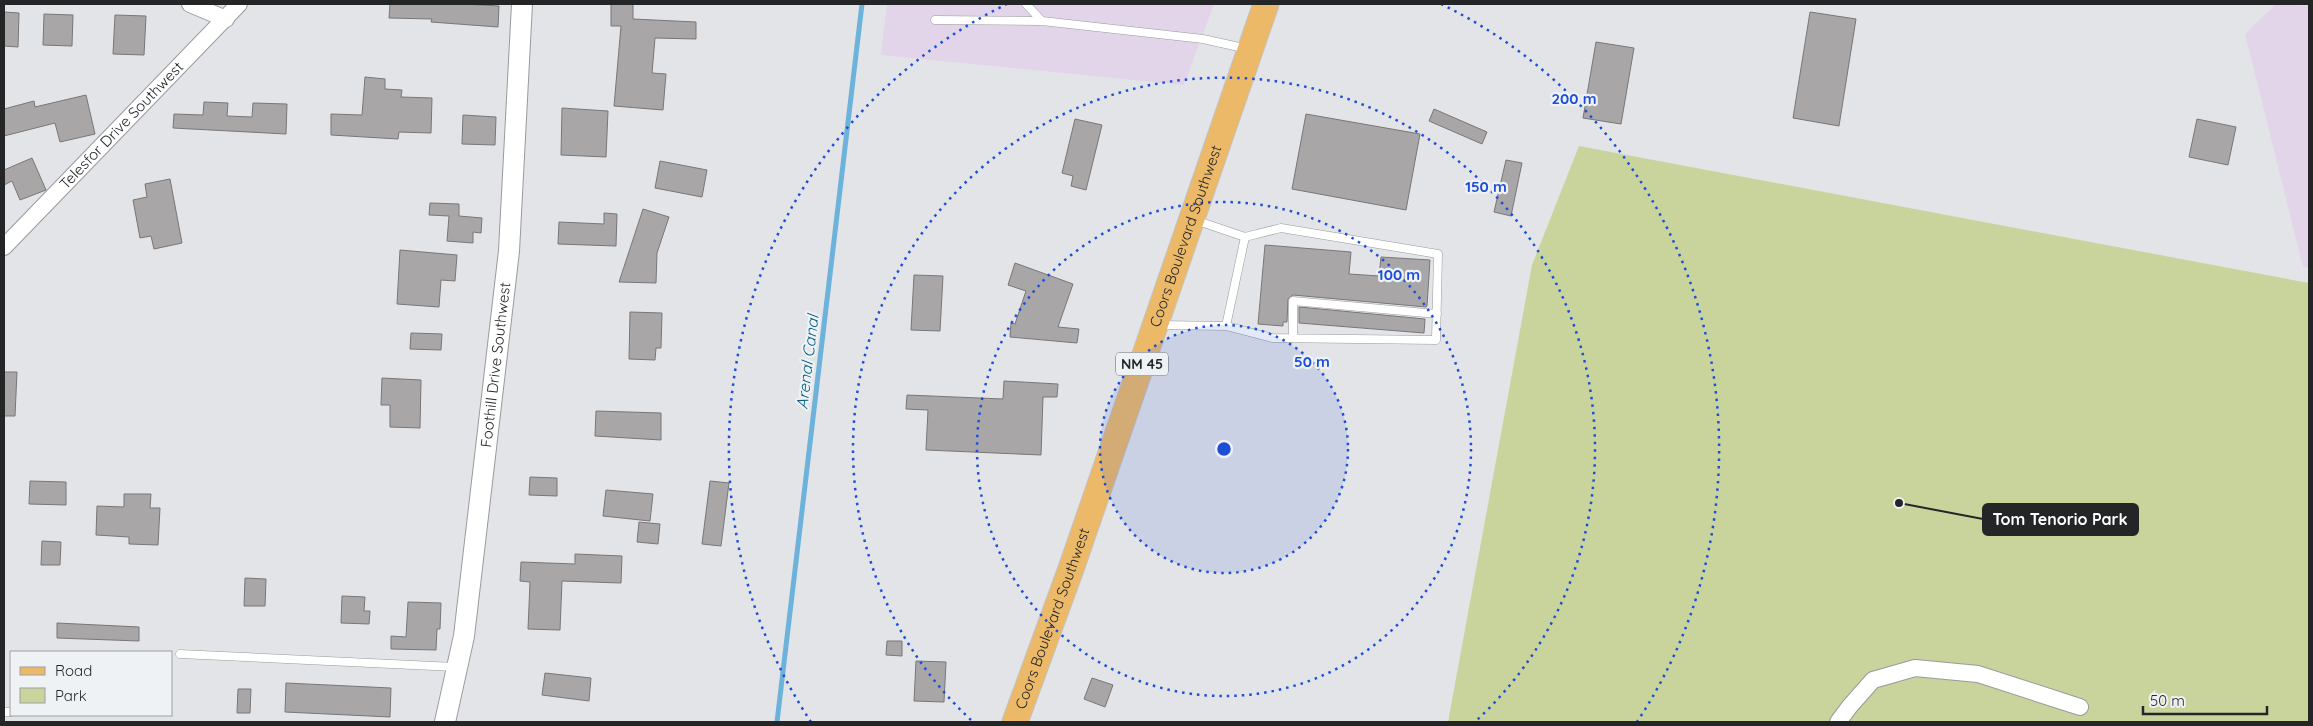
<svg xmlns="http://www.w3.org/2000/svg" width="2313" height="726" font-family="Quicksand,sans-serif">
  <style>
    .industrial { fill: #e2d5e9 }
    .green { fill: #c9d49d }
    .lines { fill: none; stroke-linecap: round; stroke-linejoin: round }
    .stream { stroke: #6db2db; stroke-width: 5 }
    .building { fill: #a9a6a8; stroke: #797678 }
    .service-casing { stroke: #989a9c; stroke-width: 9 }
    .minor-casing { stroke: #989a9c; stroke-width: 18 }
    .tertiary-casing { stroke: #989a9c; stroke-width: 22 }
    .primary-casing { stroke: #c2c2c2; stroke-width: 27 }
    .service { stroke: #fff; stroke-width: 8 }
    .minor { stroke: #fff; stroke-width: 16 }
    .tertiary { stroke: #fff; stroke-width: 20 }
    .primary { stroke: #ecb968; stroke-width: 25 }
    .ring { fill: none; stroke: #1d4ed8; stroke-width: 2.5; stroke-dasharray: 2.5 5 }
    .labels { text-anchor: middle; stroke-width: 4.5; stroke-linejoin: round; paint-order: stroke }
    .shield { fill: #eff2f4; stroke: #616264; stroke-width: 1 }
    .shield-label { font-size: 14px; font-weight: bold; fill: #242526 }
    .street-label { font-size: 15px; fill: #242526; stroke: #eff2f4 }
    .water-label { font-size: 16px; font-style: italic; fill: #055e86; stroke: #eff2f4 }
    .centre { fill: #1d4ed8; stroke: #eff2f4; stroke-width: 2.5 }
    .ring-label { font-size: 15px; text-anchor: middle; font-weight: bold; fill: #1d4ed8; stroke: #eff2f4; stroke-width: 4.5; stroke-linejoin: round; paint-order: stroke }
    .leader { fill: none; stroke: #242526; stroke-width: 2 }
    .callout-dot { fill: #242526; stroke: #eff2f4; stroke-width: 2 }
    .callout { fill: #242526; stroke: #242526; stroke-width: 2 }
    .callout-label { font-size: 16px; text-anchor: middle; font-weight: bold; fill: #fff }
  </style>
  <rect width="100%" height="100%" fill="#e2e4e7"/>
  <path class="industrial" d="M 887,4 L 1214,4 L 1184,85 L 881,55 Z
    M 2276,4 L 2309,6 L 2309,268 L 2303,267 L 2245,34 Z"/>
  <path class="green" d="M 1579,146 L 2309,283 L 2309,722 L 1448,722 L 1532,265 Z"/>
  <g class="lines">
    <path class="stream" d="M 777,722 L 862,4"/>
  </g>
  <path class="building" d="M 390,4 L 464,4 L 499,6 L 498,27 L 431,22 L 432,19 L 389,18 Z
    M 611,4 L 633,4 L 633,19 L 696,22 L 696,39 L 655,38 L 652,73 L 666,74 L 663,110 L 614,106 L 621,26 L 611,26 Z
    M 4,12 L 19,13 L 18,47 L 4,46 Z
    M 1810,12 L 1856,19 L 1839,126 L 1793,118 Z
    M 44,14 L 73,15 L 72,46 L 43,45 Z
    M 115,15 L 146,16 L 144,55 L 113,54 Z
    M 1596,42 L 1634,48 L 1621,124 L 1583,118 Z
    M 365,77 L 385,79 L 385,89 L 402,90 L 401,97 L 432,98 L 431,133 L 399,132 L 398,139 L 331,135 L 331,114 L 362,115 Z
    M 86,95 L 95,134 L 60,142 L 55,123 L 4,136 L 4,109 L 34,101 L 35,107 Z
    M 204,102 L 228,103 L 227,116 L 252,117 L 253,103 L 287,104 L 286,134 L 173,128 L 174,114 L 203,115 Z
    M 562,108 L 608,111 L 606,157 L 561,155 Z
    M 1434,109 L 1487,132 L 1482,144 L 1429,121 Z
    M 1306,114 L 1420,134 L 1406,210 L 1292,189 Z
    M 463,115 L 496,117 L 495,145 L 462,144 Z
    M 1075,119 L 1102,125 L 1086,190 L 1071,186 L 1073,176 L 1062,173 Z
    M 2197,119 L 2236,127 L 2228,165 L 2189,157 Z
    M 32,158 L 46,190 L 20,200 L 12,181 L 4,185 L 4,170 Z
    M 1506,160 L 1522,163 L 1511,216 L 1494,212 Z
    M 660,161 L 707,170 L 702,197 L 655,188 Z
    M 170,179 L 182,243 L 154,249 L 151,236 L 140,238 L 133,200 L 147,197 L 145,184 Z
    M 430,203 L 459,204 L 459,216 L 482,218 L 481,233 L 473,232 L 473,243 L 447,241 L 449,216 L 429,215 Z
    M 643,209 L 669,217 L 657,253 L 656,283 L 619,282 Z
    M 604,213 L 617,214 L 616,246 L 558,244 L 559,222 L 604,224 Z
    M 1265,245 L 1351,252 L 1349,274 L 1379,276 L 1381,257 L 1430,260 L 1427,306 L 1426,307 L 1293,295 L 1288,299 L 1287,322 L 1283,322 L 1283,326 L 1258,324 Z
    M 400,250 L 457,255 L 455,281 L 441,280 L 439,307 L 397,304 Z
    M 1015,263 L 1073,284 L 1058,327 L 1079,329 L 1077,343 L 1010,337 L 1011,323 L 1015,324 L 1026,291 L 1008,285 Z
    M 914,275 L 943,276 L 940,331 L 911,330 Z
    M 1299,307 L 1425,319 L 1424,333 L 1299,323 Z
    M 630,312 L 662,313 L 661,348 L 656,348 L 655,360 L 629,359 Z
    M 411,333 L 442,334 L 441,350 L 410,349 Z
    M 4,372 L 17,372 L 15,416 L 4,416 Z
    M 382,378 L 421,380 L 420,428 L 390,427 L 390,405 L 381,405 Z
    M 1004,381 L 1058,384 L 1057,397 L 1043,397 L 1041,455 L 926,450 L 928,410 L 906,409 L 907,395 L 1003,399 Z
    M 596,411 L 661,413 L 661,440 L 595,436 Z
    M 530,477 L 557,478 L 557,496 L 529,495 Z
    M 30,481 L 66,482 L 66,505 L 29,504 Z
    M 710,481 L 729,483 L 721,546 L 702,544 Z
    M 606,490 L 653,494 L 650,521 L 603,516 Z
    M 124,494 L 151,494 L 150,508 L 160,508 L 158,545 L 129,544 L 129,537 L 96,535 L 97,506 L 124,507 Z
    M 639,522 L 660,524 L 658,544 L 637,542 Z
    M 42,541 L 61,542 L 60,565 L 41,565 Z
    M 575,554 L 622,556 L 621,583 L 562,581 L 560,630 L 528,629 L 530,582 L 520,581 L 521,562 L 575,564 Z
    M 245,578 L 266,579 L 265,606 L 244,606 Z
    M 342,596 L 365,597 L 364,611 L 370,611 L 369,624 L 341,623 Z
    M 408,602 L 441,603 L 440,629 L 437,629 L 436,650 L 391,649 L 391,636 L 406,637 Z
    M 57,623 L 139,627 L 139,641 L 57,638 Z
    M 887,641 L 902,641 L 902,656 L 886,655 Z
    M 916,661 L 946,662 L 944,702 L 914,701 Z
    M 545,673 L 591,678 L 589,701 L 542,695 Z
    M 1092,678 L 1113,685 L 1105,707 L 1084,699 Z
    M 286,683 L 391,688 L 390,717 L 285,712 Z
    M 238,689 L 251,689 L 250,713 L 237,713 Z"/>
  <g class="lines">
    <g class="service-casing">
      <path id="service" d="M 1026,4 L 1042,21
        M 935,20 L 1042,21 L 1203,39 L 1248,49
        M 1160,325 L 1226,326 L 1272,338 L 1436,340 L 1438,254 L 1281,228 L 1245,237 L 1195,220
        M 1226,326 L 1245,237
        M 1293,337 L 1293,301 L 1437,314
        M 180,654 L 455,667
        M 4,712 L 11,712"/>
    </g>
    <g class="minor-casing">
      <g id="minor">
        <path d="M 190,4 L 226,19"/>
        <path id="s1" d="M 4,247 L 239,4"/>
        <path d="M 1838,722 L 1850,706 L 1873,680 L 1915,668 L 1978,674 L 2080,707"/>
      </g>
    </g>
    <g class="tertiary-casing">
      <g id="tertiary">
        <path id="s2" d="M 445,722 L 464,636 L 509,251 L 522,4"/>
      </g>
    </g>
    <g class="primary-casing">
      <g id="primary">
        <path id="s3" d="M 1015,722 L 1072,566 L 1266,4"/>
      </g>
    </g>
    <use href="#service" class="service"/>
    <use href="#minor" class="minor"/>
    <use href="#tertiary" class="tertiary"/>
    <use href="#primary" class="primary"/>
  </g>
  <circle cx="1224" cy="449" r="124" fill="#1d4ed8" fill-opacity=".12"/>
  <g class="ring">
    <circle cx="1224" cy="449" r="124"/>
    <circle cx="1224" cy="449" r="247"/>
    <path d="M971 720A371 371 0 1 1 1477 720"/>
    <path d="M811 722A495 495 0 0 1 1007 4M1441 4A495 495 0 0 1 1637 722"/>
  </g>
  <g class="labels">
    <rect class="shield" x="1116" y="352.5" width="52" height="23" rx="4"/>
    <g class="shield-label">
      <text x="1142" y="369">NM 45</text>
    </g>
    <g class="street-label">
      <text dy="5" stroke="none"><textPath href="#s1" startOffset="169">Telesfor Drive Southwest</textPath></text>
      <text dy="5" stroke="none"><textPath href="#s3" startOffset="515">Coors Boulevard Southwest</textPath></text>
      <text dy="5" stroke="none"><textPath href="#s2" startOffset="361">Foothill Drive Southwest</textPath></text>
      <text dy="5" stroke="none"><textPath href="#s3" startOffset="110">Coors Boulevard Southwest</textPath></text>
    </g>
    <g class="water-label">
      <text transform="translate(807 362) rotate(-83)" y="6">Arenal Canal</text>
    </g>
  </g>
  <circle cx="1224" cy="449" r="8" class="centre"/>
  <g class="ring-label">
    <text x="1574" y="104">200 m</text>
    <text x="1486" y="192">150 m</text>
    <text x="1399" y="280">100 m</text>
    <text x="1312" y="367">50 m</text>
  </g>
  <path class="leader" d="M1899 503L1983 519"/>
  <circle class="callout-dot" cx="1899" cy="503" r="5"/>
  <rect class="callout" x="1983" y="504" width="155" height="31" rx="5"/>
  <g class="callout-label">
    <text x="2060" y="525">Tom Tenorio Park</text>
  </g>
  <rect width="2313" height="726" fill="none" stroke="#242526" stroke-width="10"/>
  <rect x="10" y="651" width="162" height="65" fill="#eff2f4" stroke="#9ea0a2"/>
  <rect x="20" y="667" width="25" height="8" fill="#ecb968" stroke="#9ea0a2"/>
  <text x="55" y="676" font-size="15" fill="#242526">Road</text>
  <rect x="20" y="688" width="25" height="15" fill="#c9d49d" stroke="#9ea0a2"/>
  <text x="55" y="701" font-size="15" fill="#242526">Park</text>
  <path d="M2143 706v8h124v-8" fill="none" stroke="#242526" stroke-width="2.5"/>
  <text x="2150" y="706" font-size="15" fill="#242526" stroke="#eff2f4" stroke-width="4" paint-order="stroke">50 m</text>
</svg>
